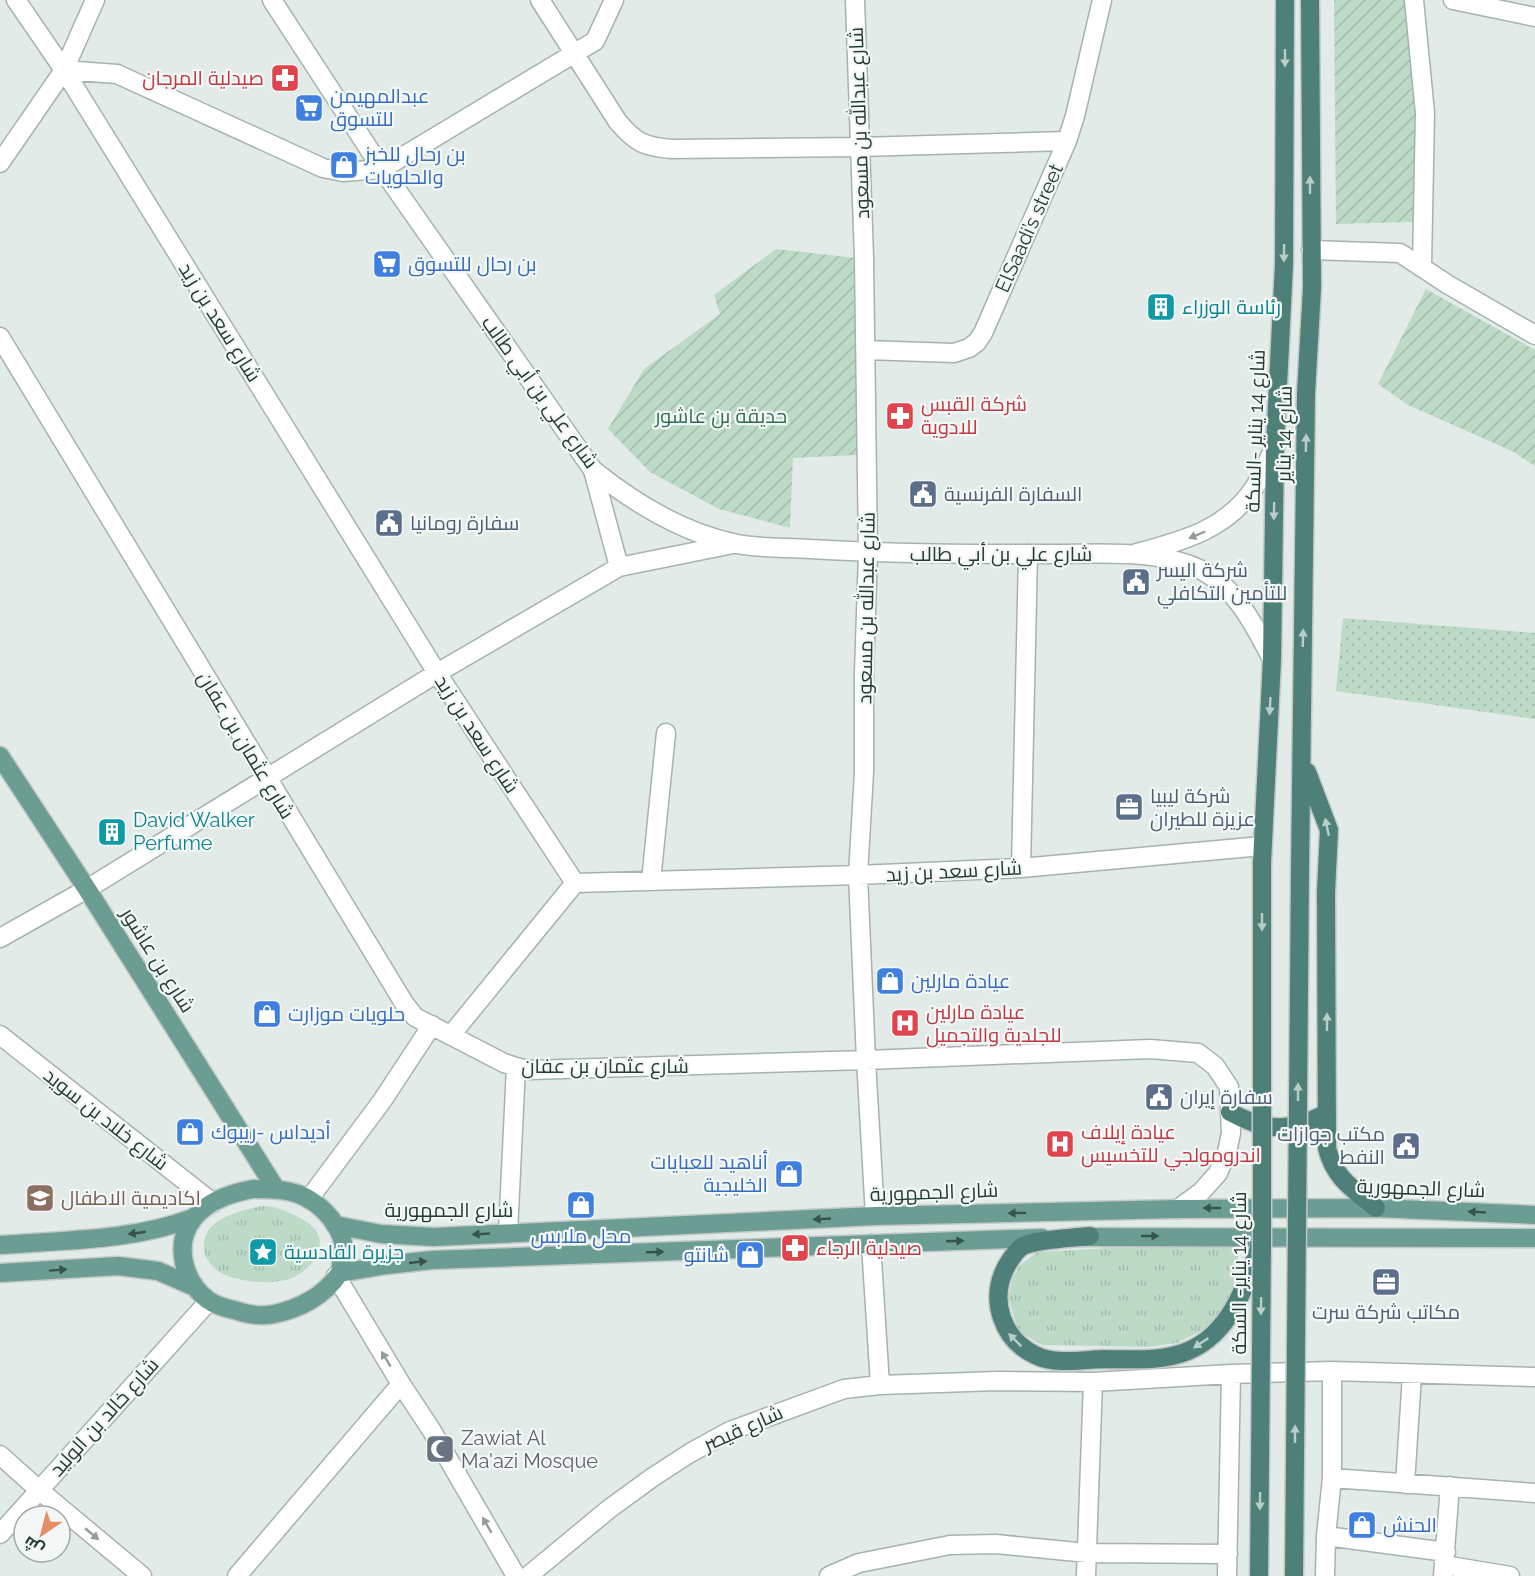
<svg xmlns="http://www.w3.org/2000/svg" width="1535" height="1576" font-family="Raleway,Cairo,sans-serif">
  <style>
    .grass { fill: url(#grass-tufts) }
    .park { fill: url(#park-dots) }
    .garden { fill: url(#garden-furrows) }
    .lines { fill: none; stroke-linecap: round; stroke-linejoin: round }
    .minor-casing { stroke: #a5b3af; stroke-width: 21 }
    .tertiary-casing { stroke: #a5b3af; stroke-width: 21 }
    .primary-casing { stroke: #c2c8c7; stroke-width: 21 }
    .trunk-casing { stroke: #c2c8c7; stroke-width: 21 }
    .minor { stroke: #fff; stroke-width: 18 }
    .tertiary { stroke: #fff; stroke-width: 18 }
    .primary { stroke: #6b9d93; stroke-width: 18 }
    .trunk { stroke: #4e8078; stroke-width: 18 }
    .trunk-bridge-casing { stroke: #c2c8c7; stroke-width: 21; stroke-linecap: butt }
    .trunk-bridge { stroke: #4e8078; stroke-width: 18 }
    .oneway { fill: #b9ceca }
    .oneway2 { fill: #929d9a }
    .oneway3 { fill: #36544d }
    .labels { text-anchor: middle; stroke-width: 4.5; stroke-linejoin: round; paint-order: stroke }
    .health-label { font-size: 20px; fill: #be3a42; stroke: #f3f8f6; text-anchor: start }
    .shop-label { font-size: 20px; fill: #366cbe; stroke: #f3f8f6; text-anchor: start }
    .street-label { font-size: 20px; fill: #243b36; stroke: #f3f8f6 }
    .culture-label { font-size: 20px; fill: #0d838f; stroke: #f3f8f6; text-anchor: start }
    .park-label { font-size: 20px; fill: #326e4d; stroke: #f3f8f6 }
    .service-label { font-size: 20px; fill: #4e5e75; stroke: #f3f8f6; text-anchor: start }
    .education-label { font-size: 20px; fill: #785e54; stroke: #f3f8f6; text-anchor: start }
    .worship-label { font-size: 20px; fill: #5b616d; stroke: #f3f8f6; text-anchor: start }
  </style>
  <defs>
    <pattern id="grass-tufts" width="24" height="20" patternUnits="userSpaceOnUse" patternTransform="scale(1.5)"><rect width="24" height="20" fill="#bddac7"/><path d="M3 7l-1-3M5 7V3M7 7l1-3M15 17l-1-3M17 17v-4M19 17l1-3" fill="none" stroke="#a2bcac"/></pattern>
    <pattern id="park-dots" width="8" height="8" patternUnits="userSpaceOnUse" patternTransform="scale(1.5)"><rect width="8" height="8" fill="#bddac7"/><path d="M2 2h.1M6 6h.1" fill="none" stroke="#a2bcac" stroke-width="1.8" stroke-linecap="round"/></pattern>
    <pattern id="garden-furrows" width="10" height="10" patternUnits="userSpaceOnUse" patternTransform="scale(1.5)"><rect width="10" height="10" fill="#bddac7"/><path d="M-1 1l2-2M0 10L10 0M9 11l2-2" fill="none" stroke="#a2bcac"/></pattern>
  </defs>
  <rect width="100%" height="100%" fill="#e2ebe8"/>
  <path class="grass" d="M 261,1206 C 276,1206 287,1211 300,1218 C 307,1222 317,1228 319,1237 C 324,1256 303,1276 286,1280 C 269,1284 247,1282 231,1277 C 204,1270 193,1239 217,1222 C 230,1213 246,1210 261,1206 Z
    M 1238,1246 L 1238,1273 L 1231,1298 L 1216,1319 L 1201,1331 L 1177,1343 L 1148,1347 L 1042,1345 L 1018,1331 L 1009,1299 L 1012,1279 L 1021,1264 L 1038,1252 L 1110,1248 Z"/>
  <path class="park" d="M 1343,618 L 1535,633 L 1535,719 L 1336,691 Z"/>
  <path class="garden" d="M 1334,0 L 1420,0 L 1413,222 L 1336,224 Z
    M 776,249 L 856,258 L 857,455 L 793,458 L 790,528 L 719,509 L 650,472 L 608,429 L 644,369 L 720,314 L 714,295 Z
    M 1426,289 L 1535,350 L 1535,466 L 1512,451 L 1408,405 L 1378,384 Z"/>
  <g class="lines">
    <g class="minor-casing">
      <path id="minor" d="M 16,0 L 64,70 L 437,673 L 575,883 L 858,875 L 1021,868 L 1262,846
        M 540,0 L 618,122 C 636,143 645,147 672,149 L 859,147 L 1067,141
        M 855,0 L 864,258 L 868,553 L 864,672 L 864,772 L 858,875 L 866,1060 L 875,1216
        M 1414,0 L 1425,113 L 1422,266
        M 1453,0 L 1535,17
        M 64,70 L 117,74 L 323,168 L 343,172 L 382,169 L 595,41 L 614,0
        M 0,163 L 64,70 L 95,0
        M 1311,250 L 1400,253 L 1447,284 L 1535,335
        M 0,337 L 404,1003 L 415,1017 L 504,1063 L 516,1067 L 530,1070 L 866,1060 L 1150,1049 L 1198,1053 L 1215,1066 L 1229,1087 L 1231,1133 L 1227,1152 L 1218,1173 L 1201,1192 L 1178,1209
        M 866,350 L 954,353 L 969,348 L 977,342 L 983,333 L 1067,141 L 1075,116 L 1102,0
        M 593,470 L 619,567
        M 1021,868 L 1028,554
        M 651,881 L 666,733
        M 0,938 L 87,889 L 437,673 L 619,567 L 733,544
        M 0,1035 L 213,1203
        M 451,1035 L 575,883
        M 309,1199 L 382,1101 L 432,1025
        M 508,1233 L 516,1067
        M 871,1244 L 880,1385
        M 336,1276 L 401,1384 L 432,1431 L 516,1576
        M 0,1455 L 39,1490 L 142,1576
        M 1332,1478 L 1535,1493
        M 1405,1484 L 1412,1375
        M 1326,1536 L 1446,1552
        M 1444,1565 L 1510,1576
        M 237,1576 L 401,1384
        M 528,1576 L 609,1509 L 653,1477 L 690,1453 L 730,1431 L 844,1389 L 880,1385 L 998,1381 L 1093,1382 L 1231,1374 L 1332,1371 L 1535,1377
        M 829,1576 L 859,1563 L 950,1545 L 996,1544 L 1087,1553 L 1228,1554
        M 1086,1576 L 1093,1382
        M 1227,1576 L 1231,1374
        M 1325,1576 L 1326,1536 L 1332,1478 L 1332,1371
        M 1443,1576 L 1450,1486"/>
    </g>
    <g class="tertiary-casing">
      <path id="tertiary" d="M 272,0 L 382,169 L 593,470 C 633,502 681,532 733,543 C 756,549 786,547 810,549 C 892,554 974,554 1056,554 C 1101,554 1162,549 1203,571 C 1237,589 1255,627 1272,659
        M 1137,553 C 1182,541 1226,530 1254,488 C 1262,476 1268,460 1275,446
        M 0,1534 L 209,1301"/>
    </g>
    <g class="primary-casing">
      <path id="primary" d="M 0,756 L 87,889 L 276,1189
        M 253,1189 C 272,1189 294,1189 310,1200 C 324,1208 340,1226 343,1243 C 344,1248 342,1255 341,1261 C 341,1265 341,1271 339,1274 C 324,1296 299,1309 274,1314 C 261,1317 246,1314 234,1310 C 225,1308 215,1305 208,1300 C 184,1282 173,1245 193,1219 C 207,1201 231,1193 253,1189 Z
        M 335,1225 L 381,1234 L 434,1237 L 875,1216 L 1178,1209 L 1376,1208 L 1535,1215
        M 1075,1237 L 1535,1238
        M 0,1245 C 64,1240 132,1241 193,1218
        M 0,1273 L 118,1266 L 158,1271 L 195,1287
        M 340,1273 L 387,1265 L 432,1260 L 1042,1238"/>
    </g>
    <g class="trunk-casing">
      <path id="trunk" d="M 1307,772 L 1329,830 L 1326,892 L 1327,1148 C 1334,1178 1353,1189 1376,1208
        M 1262,863 L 1272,659 L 1275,446 L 1284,264 L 1285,0
        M 1300,870 L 1306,394 L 1312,288 L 1310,0
        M 1230,1112 C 1266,1132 1291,1132 1327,1113
        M 1090,1236 C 1074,1238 1037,1239 1023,1246 C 1016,1250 1010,1260 1006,1267 C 989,1300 1002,1339 1035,1355 C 1054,1365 1082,1360 1103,1359 C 1130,1359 1162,1362 1188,1351 C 1231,1333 1246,1285 1260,1245"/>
    </g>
    <use href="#minor" class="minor"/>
    <use href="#tertiary" class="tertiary"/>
    <use href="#primary" class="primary"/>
    <use href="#trunk" class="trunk"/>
    <g class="trunk-bridge-casing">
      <path id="trunk-bridge" d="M 1259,1576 L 1262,1241 L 1262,863
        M 1294,1576 L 1300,870"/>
    </g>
    <use href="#trunk-bridge" class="trunk-bridge"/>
  </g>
  <defs><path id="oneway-solid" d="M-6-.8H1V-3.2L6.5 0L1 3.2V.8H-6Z" transform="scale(1.5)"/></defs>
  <g class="oneway">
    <use href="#oneway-solid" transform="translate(1285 58) rotate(90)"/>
    <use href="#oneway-solid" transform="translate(1310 185) rotate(-90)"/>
    <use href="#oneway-solid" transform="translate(1284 253) rotate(91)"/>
    <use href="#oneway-solid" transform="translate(1306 443) rotate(-89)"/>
    <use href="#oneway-solid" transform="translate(1274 511) rotate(91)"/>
    <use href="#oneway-solid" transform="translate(1303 638) rotate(-88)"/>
    <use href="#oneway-solid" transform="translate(1270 706) rotate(93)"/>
    <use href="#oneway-solid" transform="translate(1327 827) rotate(-102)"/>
    <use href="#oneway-solid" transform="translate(1262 922) rotate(90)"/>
    <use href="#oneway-solid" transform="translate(1327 1022) rotate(-90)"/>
    <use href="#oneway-solid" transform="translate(1298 1092) rotate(-90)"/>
    <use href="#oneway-solid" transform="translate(1261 1306) rotate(91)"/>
    <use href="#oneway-solid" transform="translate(1015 1340) rotate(-135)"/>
    <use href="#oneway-solid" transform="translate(1201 1343) rotate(146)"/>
    <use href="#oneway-solid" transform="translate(1295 1434) rotate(-90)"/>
    <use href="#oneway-solid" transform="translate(1260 1501) rotate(91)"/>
  </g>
  <g class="oneway2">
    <use href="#oneway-solid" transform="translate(1197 535) rotate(157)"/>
    <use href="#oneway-solid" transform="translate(386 1359) rotate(-121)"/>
    <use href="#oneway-solid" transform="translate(487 1525) rotate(-120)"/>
    <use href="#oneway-solid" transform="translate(92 1534) rotate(40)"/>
  </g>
  <g class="oneway3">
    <use href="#oneway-solid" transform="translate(1212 1208) rotate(180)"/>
    <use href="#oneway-solid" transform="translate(1477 1212) rotate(-177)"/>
    <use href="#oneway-solid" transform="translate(1017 1213) rotate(179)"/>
    <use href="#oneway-solid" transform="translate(822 1219) rotate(177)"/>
    <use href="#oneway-solid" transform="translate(137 1233) rotate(172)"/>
    <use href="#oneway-solid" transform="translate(481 1234) rotate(177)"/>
    <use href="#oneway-solid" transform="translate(1150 1236)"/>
    <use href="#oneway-solid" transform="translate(955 1241) rotate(-2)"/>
    <use href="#oneway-solid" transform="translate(655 1252) rotate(-2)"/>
    <use href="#oneway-solid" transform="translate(418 1262) rotate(-6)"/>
    <use href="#oneway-solid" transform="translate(58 1270) rotate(-4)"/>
  </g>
  <defs>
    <g id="pharmacy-square" transform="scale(1.5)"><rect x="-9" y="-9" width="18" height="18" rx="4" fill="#e0444e" stroke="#f3f8f6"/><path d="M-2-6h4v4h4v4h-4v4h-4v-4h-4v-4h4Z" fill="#fff"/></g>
    <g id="supermarket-square" transform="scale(1.5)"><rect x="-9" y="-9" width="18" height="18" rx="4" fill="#3f7fe0" stroke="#f3f8f6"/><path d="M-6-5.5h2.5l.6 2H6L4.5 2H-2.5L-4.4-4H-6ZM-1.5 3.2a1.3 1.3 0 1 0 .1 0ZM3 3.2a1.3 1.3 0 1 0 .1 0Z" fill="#fff"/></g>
    <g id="shop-square" transform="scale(1.5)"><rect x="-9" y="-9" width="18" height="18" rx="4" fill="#3f7fe0" stroke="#f3f8f6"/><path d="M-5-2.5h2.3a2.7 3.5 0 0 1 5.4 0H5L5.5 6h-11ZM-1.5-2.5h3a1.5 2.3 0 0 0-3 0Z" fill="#fff"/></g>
    <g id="building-square" transform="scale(1.5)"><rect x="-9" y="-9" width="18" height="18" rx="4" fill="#0f9aa8" stroke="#f3f8f6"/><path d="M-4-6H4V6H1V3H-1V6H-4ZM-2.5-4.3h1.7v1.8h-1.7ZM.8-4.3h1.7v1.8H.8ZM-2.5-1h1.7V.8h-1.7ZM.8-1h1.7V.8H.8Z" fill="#fff"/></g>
    <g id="civic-square" transform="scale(1.5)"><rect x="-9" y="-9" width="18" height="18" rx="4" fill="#5c6f8a" stroke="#f3f8f6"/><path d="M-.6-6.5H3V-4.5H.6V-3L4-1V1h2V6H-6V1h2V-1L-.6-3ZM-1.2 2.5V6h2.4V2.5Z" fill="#fff"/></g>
    <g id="office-square" transform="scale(1.5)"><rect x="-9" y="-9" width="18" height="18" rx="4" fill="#5c6f8a" stroke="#f3f8f6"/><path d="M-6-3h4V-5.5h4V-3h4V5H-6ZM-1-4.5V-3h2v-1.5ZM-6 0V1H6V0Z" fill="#fff"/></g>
    <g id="hospital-square" transform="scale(1.5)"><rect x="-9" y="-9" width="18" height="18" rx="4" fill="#e0444e" stroke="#f3f8f6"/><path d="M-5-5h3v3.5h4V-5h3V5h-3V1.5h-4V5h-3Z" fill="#fff"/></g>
    <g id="school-square" transform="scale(1.5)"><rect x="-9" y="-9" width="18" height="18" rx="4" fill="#8d6e63" stroke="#f3f8f6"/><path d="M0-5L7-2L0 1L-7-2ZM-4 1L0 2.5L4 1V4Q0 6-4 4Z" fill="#fff"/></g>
    <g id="sight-square" transform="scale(1.5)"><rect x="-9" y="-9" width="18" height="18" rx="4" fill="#0f9aa8" stroke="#f3f8f6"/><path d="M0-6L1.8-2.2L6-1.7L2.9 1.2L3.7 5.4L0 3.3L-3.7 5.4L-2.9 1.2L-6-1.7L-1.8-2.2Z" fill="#fff"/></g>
    <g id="mosque-square" transform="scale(1.5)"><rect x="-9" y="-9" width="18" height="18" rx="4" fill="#6b7280" stroke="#f3f8f6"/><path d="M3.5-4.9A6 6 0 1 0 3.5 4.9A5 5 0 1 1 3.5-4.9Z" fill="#fff"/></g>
  </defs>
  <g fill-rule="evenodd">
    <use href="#pharmacy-square" x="285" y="78"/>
    <use href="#supermarket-square" x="309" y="108"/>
    <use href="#shop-square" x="344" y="165"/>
    <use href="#supermarket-square" x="387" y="264"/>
    <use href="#building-square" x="1161" y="307"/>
    <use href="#pharmacy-square" x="900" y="416"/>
    <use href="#civic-square" x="923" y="494"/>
    <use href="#civic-square" x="389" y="523"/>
    <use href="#civic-square" x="1136" y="582"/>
    <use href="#office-square" x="1129" y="807"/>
    <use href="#building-square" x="112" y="832"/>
    <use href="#shop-square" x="890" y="981"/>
    <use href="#shop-square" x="267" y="1014"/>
    <use href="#hospital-square" x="905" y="1023"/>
    <use href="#civic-square" x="1159" y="1097"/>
    <use href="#shop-square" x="190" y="1132"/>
    <use href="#hospital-square" x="1060" y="1144"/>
    <use href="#civic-square" x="1406" y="1146"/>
    <use href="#shop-square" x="789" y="1174"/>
    <use href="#school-square" x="40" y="1198"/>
    <use href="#shop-square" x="581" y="1205"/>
    <use href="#pharmacy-square" x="795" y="1248"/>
    <use href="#sight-square" x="263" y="1252"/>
    <use href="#shop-square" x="750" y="1255"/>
    <use href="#office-square" x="1386" y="1282"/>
    <use href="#mosque-square" x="440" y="1449"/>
    <use href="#shop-square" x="1362" y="1525"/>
  </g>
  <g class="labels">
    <g class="health-label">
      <text x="264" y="85" text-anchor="end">صيدلية المرجان</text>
      <text x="921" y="411">شركة القبس<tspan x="921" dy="23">للادوية</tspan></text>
      <text x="926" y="1019">عيادة مارلين<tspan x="926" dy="23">للجلدية والتجميل</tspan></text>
      <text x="1081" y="1139">عيادة إيلاف<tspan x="1081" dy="23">اندرومولجي للتخسيس</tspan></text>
      <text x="816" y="1255">صيدلية الرجاء</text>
    </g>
    <g class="shop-label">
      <text x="330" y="103">عبدالمهيمن<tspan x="330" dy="23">للتسوق</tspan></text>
      <text x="365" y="161">بن رحال للخبز<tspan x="365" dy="23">والحلويات</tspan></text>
      <text x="408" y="271">بن رحال للتسوق</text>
      <text x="911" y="988">عيادة مارلين</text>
      <text x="288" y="1021">حلويات موزارت</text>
      <text x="211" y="1139">أديداس -ريبوك</text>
      <text x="768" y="1169" text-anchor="end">أناهيد للعبايات<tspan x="768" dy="23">الخليجية</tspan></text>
      <text x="581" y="1243" text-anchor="middle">محل ملابس</text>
      <text x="729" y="1262" text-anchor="end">شانتو</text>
      <text x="1383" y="1532">الحنش</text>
    </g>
    <g class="street-label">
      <text transform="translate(859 123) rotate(-92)" y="7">شارع عبدالله بن مسعود</text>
      <text transform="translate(1029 228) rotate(-66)" y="7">ElSaadi’s street</text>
      <text transform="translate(220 322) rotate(58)" y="7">شارع سعد بن زيد</text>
      <text transform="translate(540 392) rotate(54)" y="7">شارع علي بن أبي طالب</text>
      <text transform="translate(1255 431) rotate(-88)" y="7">شارع 14 يناير -السكة</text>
      <text transform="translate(1284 434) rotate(-89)" y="7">شارع 14 يناير</text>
      <text x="1001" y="561">شارع علي بن أبي طالب</text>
      <text transform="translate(866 608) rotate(-89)" y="7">شارع عبدالله بن مسعود</text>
      <text transform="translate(477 734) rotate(57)" y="7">شارع سعد بن زيد</text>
      <text transform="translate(246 745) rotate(59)" y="7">شارع عثمان بن عفان</text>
      <text transform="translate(954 871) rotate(-3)" y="7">شارع سعد بن زيد</text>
      <text transform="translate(158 960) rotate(58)" y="7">شارع بن عاشور</text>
      <text x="605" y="1073">شارع عثمان بن عفان</text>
      <text transform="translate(106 1119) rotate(38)" y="7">شارع خلاد بن سويد</text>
      <text transform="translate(1421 1188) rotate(2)" y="7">شارع الجمهورية</text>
      <text transform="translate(934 1192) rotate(-2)" y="7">شارع الجمهورية</text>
      <text x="449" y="1217">شارع الجمهورية</text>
      <text transform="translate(1239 1273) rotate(-90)" y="7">شارع 14 يناير- السكة</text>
      <text transform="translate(104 1417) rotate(-48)" y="7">شارع خالد بن الوليد</text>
      <text transform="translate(743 1428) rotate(-24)" y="7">شارع قيصر</text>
    </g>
    <g class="culture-label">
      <text x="1182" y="314">رئاسة الوزراء</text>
      <text x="133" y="827">David Walker<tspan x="133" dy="23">Perfume</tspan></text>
      <text x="284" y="1259">جزيرة القادسية</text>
    </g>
    <g class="park-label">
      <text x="721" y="423">حديقة بن عاشور</text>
    </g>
    <g class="service-label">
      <text x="944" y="501">السفارة الفرنسية</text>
      <text x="410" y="530">سفارة رومانيا</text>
      <text x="1157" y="577">شركة اليسر<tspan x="1157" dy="23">للتأمين التكافلي</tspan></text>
      <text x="1150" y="803">شركة ليبيا<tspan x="1150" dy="23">عزيزة للطيران</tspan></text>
      <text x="1180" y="1104">سفارة إيران</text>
      <text x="1385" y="1141" text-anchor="end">مكتب جوازات<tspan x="1385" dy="23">النفط</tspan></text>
      <text x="1386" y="1319" text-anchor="middle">مكاتب شركة سرت</text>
    </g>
    <g class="education-label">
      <text x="61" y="1205">اكاديمية الاطفال</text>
    </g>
    <g class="worship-label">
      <text x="461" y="1445">Zawiat Al<tspan x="461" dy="23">Ma'azi Mosque</tspan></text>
    </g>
  </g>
  <g transform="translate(42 1534) rotate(215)"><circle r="28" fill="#f3f8f6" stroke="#a0aca9" stroke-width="1.5"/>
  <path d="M0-4.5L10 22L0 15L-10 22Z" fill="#e58d66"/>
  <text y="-9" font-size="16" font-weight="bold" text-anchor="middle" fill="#243b36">ش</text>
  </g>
</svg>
